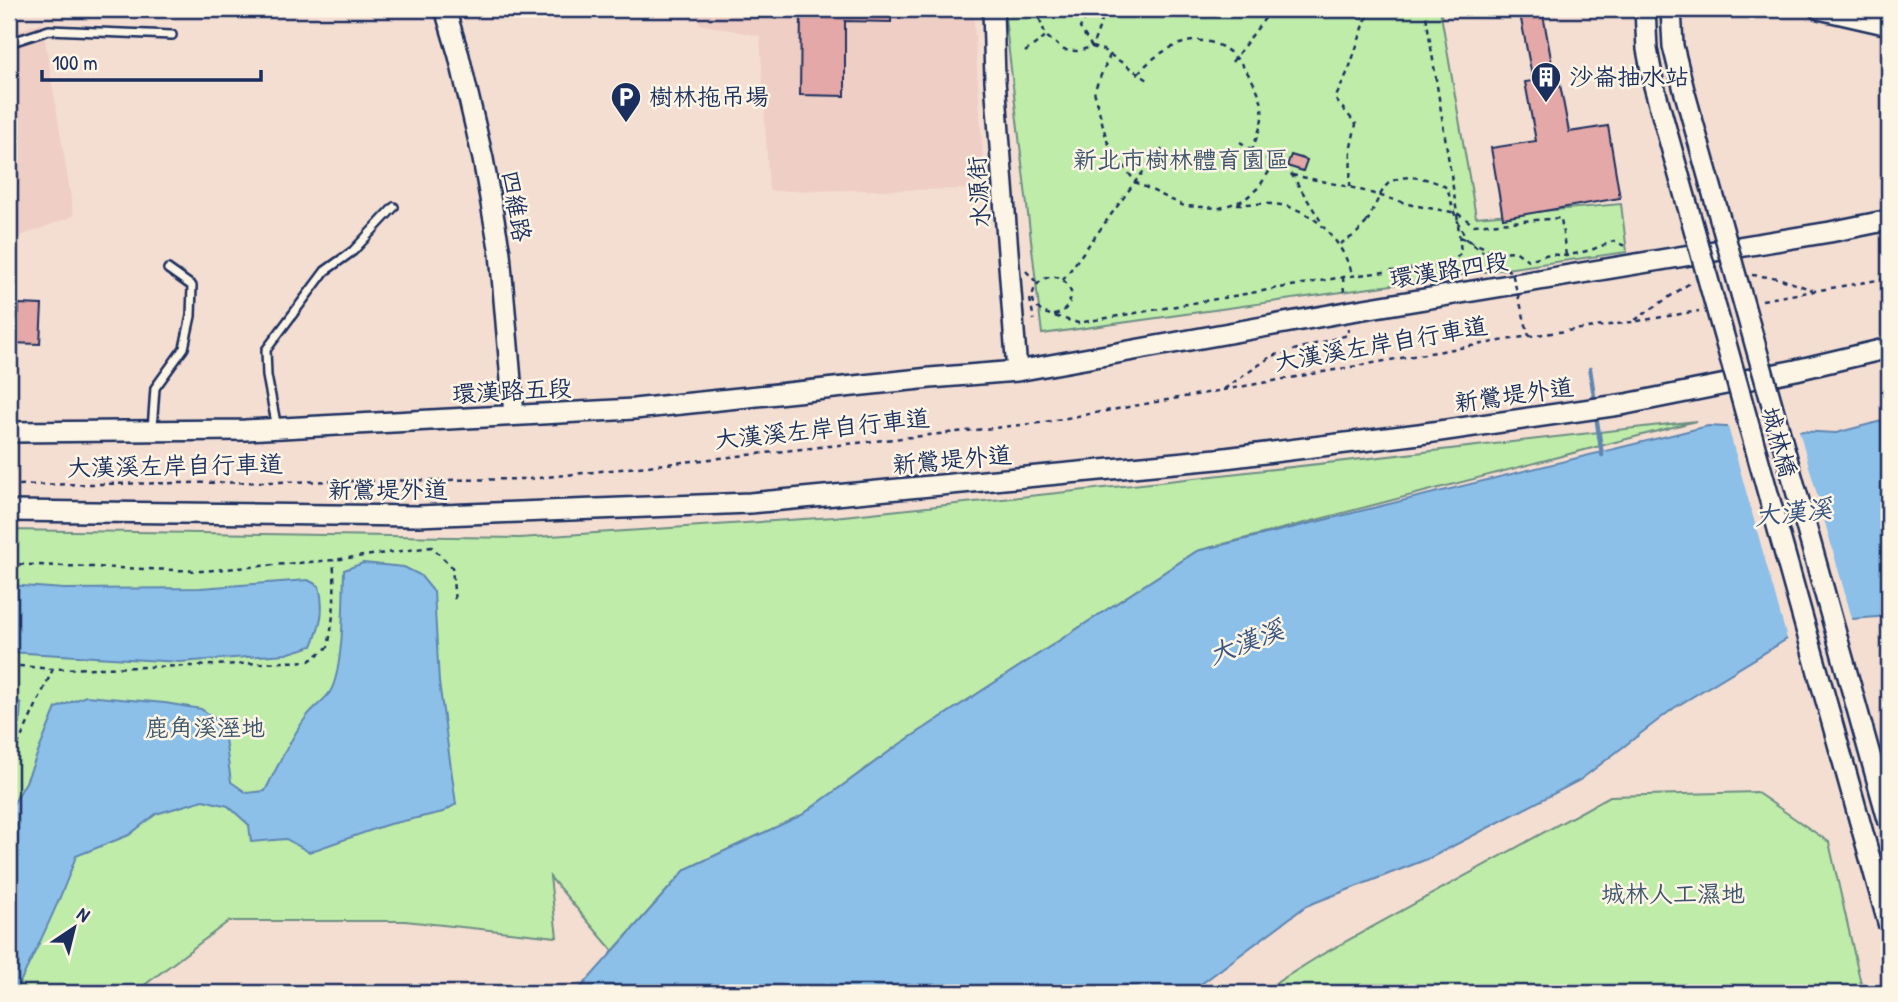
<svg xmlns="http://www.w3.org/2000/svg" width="1898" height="1002" font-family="'Patrick Hand','LXGW WenKai TC',sans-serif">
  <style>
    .built { fill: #efcec5 }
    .green { fill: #bfeca9; stroke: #6d8e84; stroke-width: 2 }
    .water { fill: #8cc0e9; stroke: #5f86b1; stroke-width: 2 }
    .pier { fill: #f4ded2 }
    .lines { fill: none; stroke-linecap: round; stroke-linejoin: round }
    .stream { stroke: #5f86b1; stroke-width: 4.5 }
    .building { fill: #e3a8a7; stroke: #1b2f5e; stroke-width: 2 }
    .service-casing { stroke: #1b2f5e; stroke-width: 12 }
    .tertiary-casing { stroke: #1b2f5e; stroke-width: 24 }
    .path { stroke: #1b2f5e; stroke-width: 2.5; stroke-dasharray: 5 5; stroke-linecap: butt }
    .service { stroke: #fcf5e5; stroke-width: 7 }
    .tertiary { stroke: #fcf5e5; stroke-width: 19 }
    .tertiary-bridge-casing { stroke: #1b2f5e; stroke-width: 24; stroke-linecap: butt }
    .path-bridge { stroke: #1b2f5e; stroke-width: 2.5; stroke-dasharray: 5 5; stroke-linecap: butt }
    .tertiary-bridge { stroke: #fcf5e5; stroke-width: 19 }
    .labels { text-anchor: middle; stroke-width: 5; stroke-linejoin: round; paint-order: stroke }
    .poi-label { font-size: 24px; fill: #1b2f5e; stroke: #fcf5e5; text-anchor: start }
    .park-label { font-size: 24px; fill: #3c556d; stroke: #fcf5e5 }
    .street-label { font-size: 24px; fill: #1b2f5e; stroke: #fcf5e5 }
    .water-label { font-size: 26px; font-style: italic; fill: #375381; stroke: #fcf5e5 }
  </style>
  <rect width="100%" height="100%" fill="#f4ded2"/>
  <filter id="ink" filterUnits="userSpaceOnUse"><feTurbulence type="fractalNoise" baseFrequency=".0143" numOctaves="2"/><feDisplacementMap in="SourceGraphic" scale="14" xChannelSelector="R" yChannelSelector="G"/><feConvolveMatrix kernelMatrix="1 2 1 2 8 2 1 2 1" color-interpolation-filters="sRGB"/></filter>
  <g filter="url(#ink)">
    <path class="built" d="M 695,9 L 973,9 L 985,189 L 769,191 L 760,36 L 700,24 Z
      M 42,22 L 74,216 L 15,238 L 9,226 L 9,34 Z"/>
    <path class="green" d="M 1004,9 L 1440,9 L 1476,217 L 1621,204 L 1627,252 L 1042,334 Z
      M 1696,421 L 1197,551 L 897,746 L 802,815 L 686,869 L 613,951 L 550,877 L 557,937 L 405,921 L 229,921 L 134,993 L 9,993 L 9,530 L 520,538 L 834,517 L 1151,483 Z
      M 1756,792 L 1829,842 L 1863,993 L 1260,993 L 1321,955 L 1610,796 Z"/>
    <path class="water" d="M 1889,419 L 1889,616 L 1815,622 L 1674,708 L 1580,780 L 1430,858 L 1306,906 L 1189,993 L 576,993 L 686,869 L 802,815 L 897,746 L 1197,551 L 1708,426 L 1836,433 Z
      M 363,563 L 404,567 L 420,575 L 434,592 L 439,682 L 456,804 L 443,812 L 386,825 L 309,852 L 286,839 L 251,842 L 249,825 L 228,806 L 203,800 L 156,814 L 129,835 L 76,856 C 60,902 39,945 17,988 L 12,993 L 9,993 L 9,811 L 26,782 L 56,708 L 86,696 L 165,703 L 201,709 L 223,724 L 231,782 L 247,793 L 265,791 C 278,766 290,738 307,716 C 314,707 324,701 330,692 C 344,669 343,599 344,570 Z
      M 308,580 L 319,586 C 325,609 321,625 312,646 L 286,654 L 180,662 L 9,652 L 9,585 L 64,589 L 200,588 Z
      M 9,691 L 21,704 L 20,720 L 9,748 Z"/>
    <path class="pier" d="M 1727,423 L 1798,427 L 1853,622 L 1816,625 L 1788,642 Z"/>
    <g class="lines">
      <path class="stream" d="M 1590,369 L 1595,403
        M 1596,415 L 1602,455"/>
    </g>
    <path class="building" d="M 801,9 L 891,9 L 891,22 L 845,21 L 845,96 L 800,95 Z
      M 1519,9 L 1542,9 L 1554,75 L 1558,74 L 1569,132 L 1608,126 L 1620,198 L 1503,218 L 1491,148 L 1536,141 L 1525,82 L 1533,81 Z
      M 1291,155 L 1307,160 L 1303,171 L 1287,166 Z
      M 19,304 L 42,305 L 40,344 L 9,343 L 9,313 L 19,313 Z"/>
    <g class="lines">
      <g class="service-casing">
        <path id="service" d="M 9,43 L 49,30 L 172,35
          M 277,428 L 267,376 L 266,350 L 325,271 L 353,251 L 394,207
          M 152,430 L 155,388 L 184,348 L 191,316 L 192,286 L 168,269"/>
      </g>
      <g class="tertiary-casing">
        <path id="tertiary" d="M 445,9 L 459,56 L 483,159 L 500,253 L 514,415
          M 993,9 L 995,80 L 1017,371
          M 1819,9 L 1889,25
          M 9,432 L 245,430 L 634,409 L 930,378 L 1017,371 L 1346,312 L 1830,232 L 1889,220
          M 9,511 L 418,516 L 750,503 L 1217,459 L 1419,434 L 1626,404 L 1796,370 L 1889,348"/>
      </g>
      <path class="path" d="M 1043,9 L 1040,20 L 1046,36 L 1064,50 L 1077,51 L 1092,47 L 1080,28 L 1086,17 L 1085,9
        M 1106,9 L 1092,47 L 1103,50 L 1148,80
        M 1350,9 L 1366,19
        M 1025,52 L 1046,36
        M 1110,55 L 1094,91 L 1107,141 L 1135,182 L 1184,206 L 1220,208 L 1244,200 L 1259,187 L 1274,164
        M 1232,62 L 1272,9
        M 1138,73 C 1174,34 1221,25 1250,77 C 1256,86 1261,96 1262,107 C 1264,122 1257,136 1252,150
        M 1240,142 L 1292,175 L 1322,223
        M 1292,175 L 1350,187 L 1412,205 L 1457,213 L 1474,225 L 1561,218 L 1566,256
        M 1350,187 L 1351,147 L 1356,124 L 1335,99 L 1349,69 L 1366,19 L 1379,9
        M 1237,204 C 1251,204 1267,203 1281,205 C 1318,212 1342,242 1353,276
        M 1460,237 L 1495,252 L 1515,251 L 1528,260 L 1549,254 L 1566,256 L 1591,250 L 1614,241 L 1629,248
        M 1340,244 L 1355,235 L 1367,222
        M 1026,271 L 1037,283
        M 1752,275 L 1778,278 L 1813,290
        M 1343,277 L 1344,294
        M 1063,280 L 1135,182 L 1162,149
        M 1030,299 L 1034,320
        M 1762,300 L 1889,278
        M 1054,315 C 1066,312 1071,304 1071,292 C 1057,256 1015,292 1041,311 C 1046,315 1070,320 1078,323 L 1343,277 L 1450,264 L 1461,253 L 1457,213 L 1425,9
        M 1635,320 L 1690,283 L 1693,282
        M 1224,389 L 1272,356 L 1348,335 L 1348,329
        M 9,485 L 529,479 L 1039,423 L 1407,357 L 1529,336 L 1632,322 L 1699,311
        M 9,564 L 202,571 L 333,560 L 432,547 L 452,567 L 455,603
        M 9,665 L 53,669 L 191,666 L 309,661 L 328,647 C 334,618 336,589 333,560
        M 9,764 L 53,669"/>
      <use href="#service" class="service"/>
      <use href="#tertiary" class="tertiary"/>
      <g class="tertiary-bridge-casing">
        <path id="tertiary-bridge" d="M 1645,9 L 1647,49 L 1654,86 L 1889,926
          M 1671,9 L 1673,46 L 1684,90 L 1889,823"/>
      </g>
      <path class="path-bridge" d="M 1367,222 C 1373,211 1378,197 1385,187 C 1399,170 1432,178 1447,188 L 1455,215 L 1466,239 L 1512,273 L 1529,336"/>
      <use href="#tertiary-bridge" class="tertiary-bridge"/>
    </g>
  </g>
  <defs>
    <g id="building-pin" transform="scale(1.575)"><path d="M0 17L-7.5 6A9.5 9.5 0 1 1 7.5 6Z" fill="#1b2f5e" stroke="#fcf5e5"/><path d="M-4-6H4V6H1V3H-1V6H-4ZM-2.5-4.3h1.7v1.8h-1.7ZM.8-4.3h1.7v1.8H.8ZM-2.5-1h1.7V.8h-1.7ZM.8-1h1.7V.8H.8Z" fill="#fff"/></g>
    <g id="parking-pin" transform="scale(1.575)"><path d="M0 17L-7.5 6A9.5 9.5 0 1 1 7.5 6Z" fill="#1b2f5e" stroke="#fcf5e5"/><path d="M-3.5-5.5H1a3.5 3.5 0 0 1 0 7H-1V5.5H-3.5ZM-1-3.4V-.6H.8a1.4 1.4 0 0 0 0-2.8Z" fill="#fff"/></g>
  </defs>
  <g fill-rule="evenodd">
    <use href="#building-pin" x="1546" y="77"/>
    <use href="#parking-pin" x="626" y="97"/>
  </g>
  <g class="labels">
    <g class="poi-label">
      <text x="1569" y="85">沙崙抽水站</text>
      <text x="649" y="105">樹林拖吊場</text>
    </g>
    <g class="park-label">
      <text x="1181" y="168">新北市樹林體育園區</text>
      <text x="205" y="736">鹿角溪溼地</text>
      <text x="1673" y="902">城林人工濕地</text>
    </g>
    <g class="street-label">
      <text transform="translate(979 192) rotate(-94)" y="8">水源街</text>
      <text transform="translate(516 206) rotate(80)" y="8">四維路</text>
      <text transform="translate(1449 270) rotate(-9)" y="8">環漢路四段</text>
      <text transform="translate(1381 344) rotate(-10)" y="8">大漢溪左岸自行車道</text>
      <text transform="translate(512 391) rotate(-3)" y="8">環漢路五段</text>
      <text transform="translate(1514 395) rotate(-8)" y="8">新鶯堤外道</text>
      <text transform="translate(822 429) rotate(-6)" y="8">大漢溪左岸自行車道</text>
      <text transform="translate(1779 442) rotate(74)" y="8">城林橋</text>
      <text transform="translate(952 460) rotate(-5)" y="8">新鶯堤外道</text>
      <text transform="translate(175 466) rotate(-1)" y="8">大漢溪左岸自行車道</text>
      <text x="388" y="498">新鶯堤外道</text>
    </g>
    <g class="water-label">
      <text transform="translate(1793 512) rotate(-6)" y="9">大漢溪</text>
      <text transform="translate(1246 642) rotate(-21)" y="9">大漢溪</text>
    </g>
  </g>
  <rect width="1898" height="1002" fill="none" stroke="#fcf5e5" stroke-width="35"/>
  <rect x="18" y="18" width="1863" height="967" fill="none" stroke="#1b2f5e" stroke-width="2.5" filter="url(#ink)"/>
  <g transform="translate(74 928) rotate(35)" stroke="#fcf5e5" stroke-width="5" paint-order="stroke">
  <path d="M0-5L12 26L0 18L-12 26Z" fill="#1b2f5e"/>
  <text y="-10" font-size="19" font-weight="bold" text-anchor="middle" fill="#1b2f5e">N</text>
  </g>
  <path d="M42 70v10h219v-10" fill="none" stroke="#1b2f5e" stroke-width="3.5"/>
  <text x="52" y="70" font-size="21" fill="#1b2f5e" stroke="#fcf5e5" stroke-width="5" paint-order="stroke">100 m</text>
</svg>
